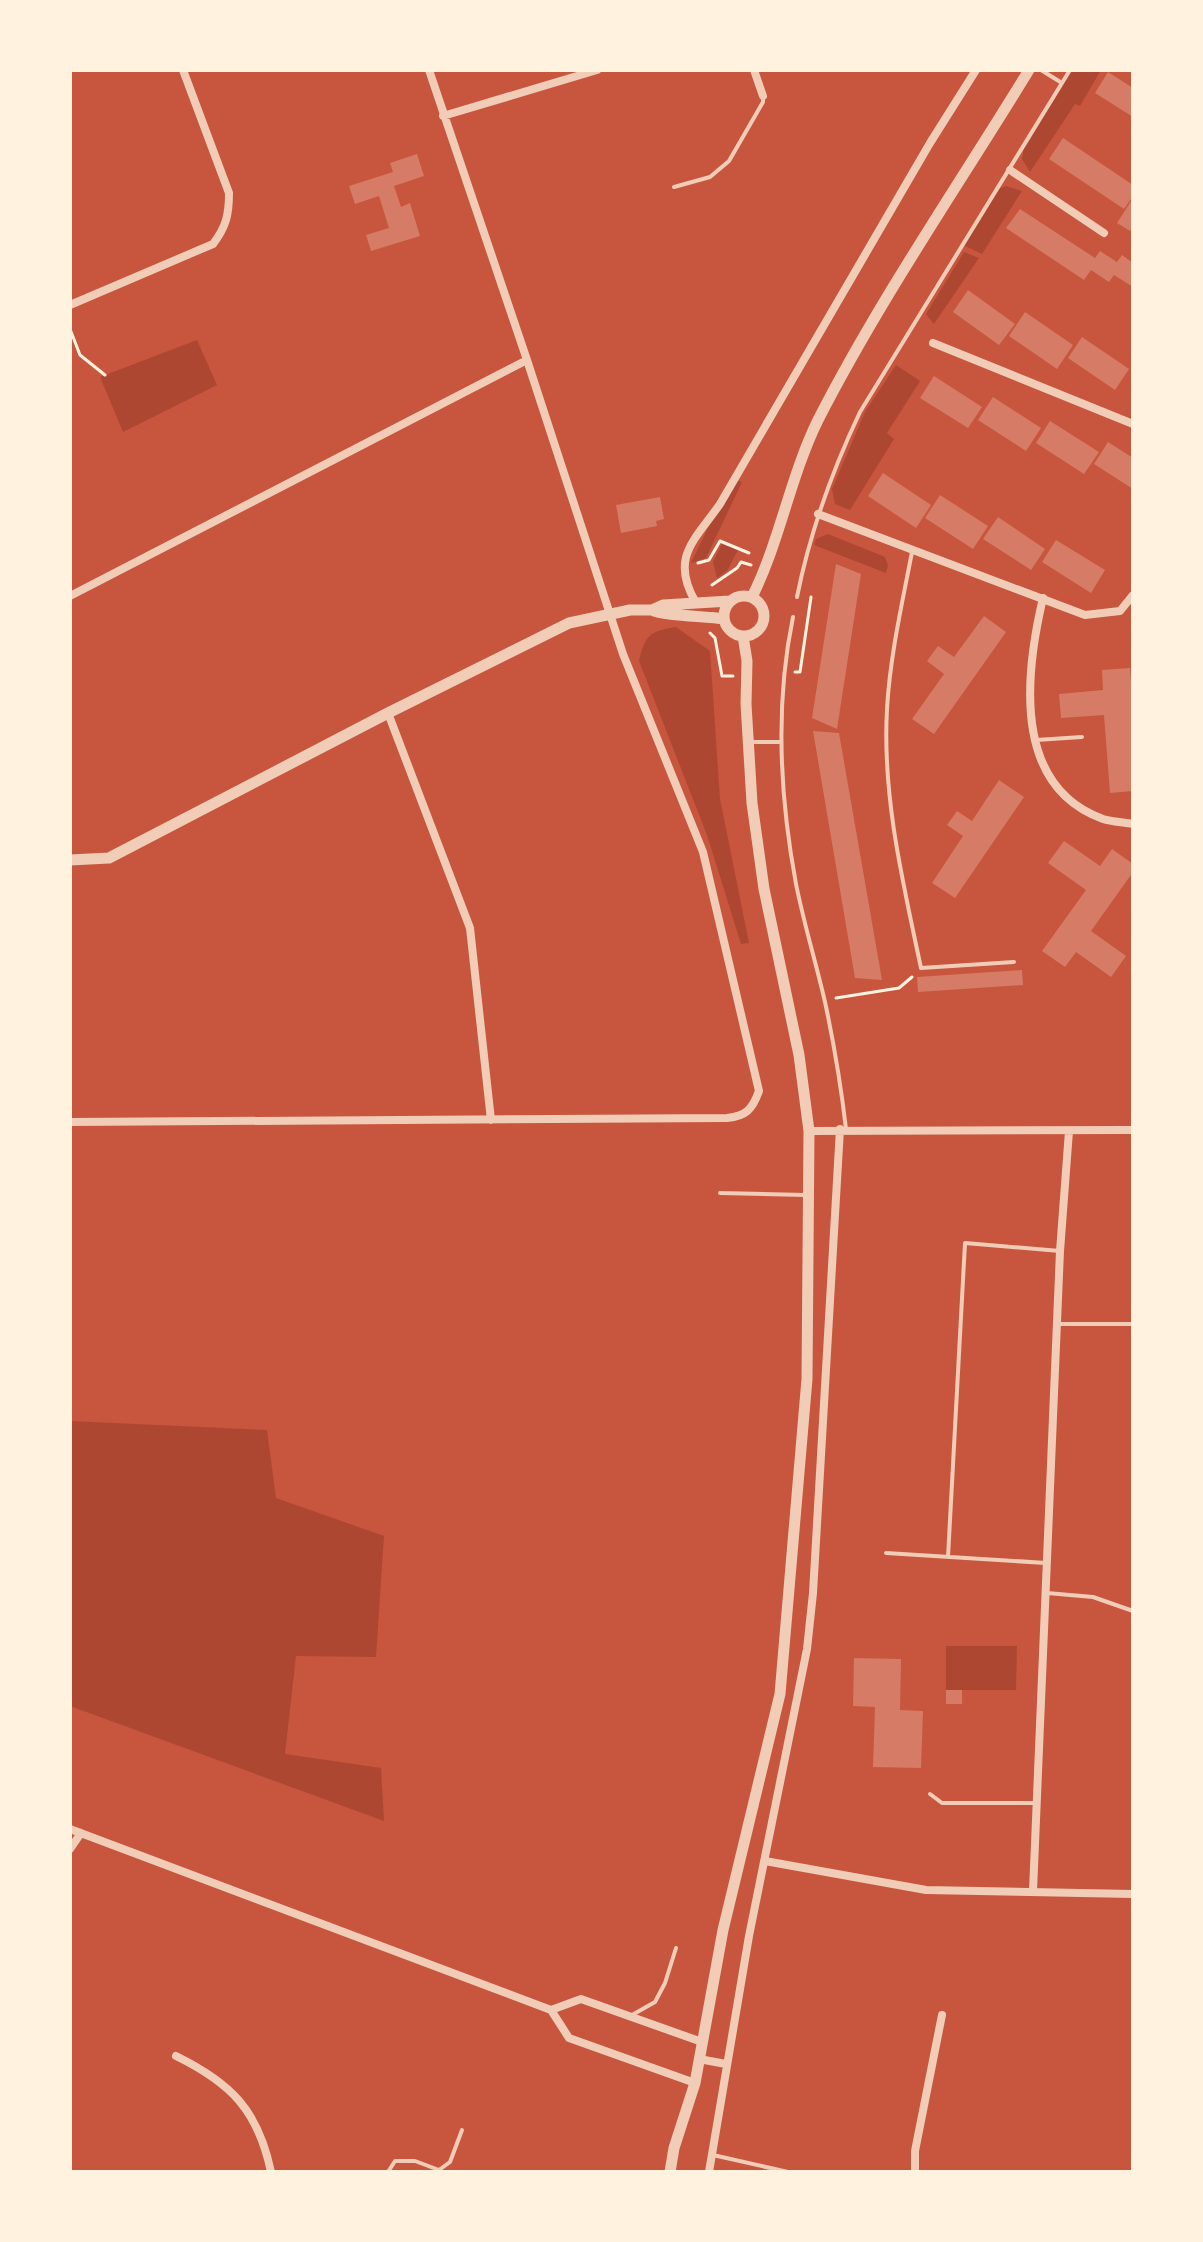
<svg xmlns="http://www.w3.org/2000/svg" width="1203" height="2242" font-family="'PT Sans',sans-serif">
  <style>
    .green { fill: #ae4732 }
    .building { fill: #d67c66 }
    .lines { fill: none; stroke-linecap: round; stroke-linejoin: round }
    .path { stroke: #fff3e0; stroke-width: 3 }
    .service { stroke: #f1ccb7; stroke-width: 4 }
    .minor { stroke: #f1ccb7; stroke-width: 8 }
    .tertiary { stroke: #f1ccb7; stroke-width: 11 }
  </style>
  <rect width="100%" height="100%" fill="#c8553d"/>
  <path class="green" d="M 1071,70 L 1101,70 L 1080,106 L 1075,104 L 1030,172 L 1022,159 L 1025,142 Z
    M 1006,186 L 1022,191 L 982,254 L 961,244 L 996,190 Z
    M 964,252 L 979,258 L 934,324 L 926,314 Z
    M 197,340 L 217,385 L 123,432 L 100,377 Z
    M 896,365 L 920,381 L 887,433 L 894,439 L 850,510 L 835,504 L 832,489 L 865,412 Z
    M 732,478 L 742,482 L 706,558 L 691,563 Z
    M 828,534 L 885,557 L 888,565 L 886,573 L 814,545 L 816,539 Z
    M 722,544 L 738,550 L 727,571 L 717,578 L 713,562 Z
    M 676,627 L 710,651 L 720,799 L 749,943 L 741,944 L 707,835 L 639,661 C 645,635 650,631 676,627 Z
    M 70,1421 L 267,1430 L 276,1498 L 384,1536 L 376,1657 L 296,1656 L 285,1754 L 381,1768 L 384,1821 L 70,1706 Z
    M 946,1646 L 1017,1646 L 1016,1690 L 946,1690 Z"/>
  <path class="building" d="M 1108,72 L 1133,88 L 1133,117 L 1095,93 Z
    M 1063,138 L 1133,185 L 1133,196 L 1124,209 L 1049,159 Z
    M 417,154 L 424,176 L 394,186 L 401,207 L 410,203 L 420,236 L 371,251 L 366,235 L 389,228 L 379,196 L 355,204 L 349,186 L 393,172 L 390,163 Z
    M 1133,198 L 1133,226 L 1130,231 L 1117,223 Z
    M 1020,209 L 1095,258 L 1100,251 L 1117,262 L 1122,255 L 1133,263 L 1133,287 L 1114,275 L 1109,282 L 1091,270 L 1084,280 L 1006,228 Z
    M 968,290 L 1015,324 L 999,345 L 953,312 Z
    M 1025,312 L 1073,345 L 1057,369 L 1009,336 Z
    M 1082,337 L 1129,369 L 1115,390 L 1068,358 Z
    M 934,376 L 982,407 L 968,428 L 920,398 Z
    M 993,397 L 1041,428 L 1026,451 L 978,420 Z
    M 1050,421 L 1099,452 L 1084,474 L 1036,443 Z
    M 1108,442 L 1133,458 L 1133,489 L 1094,464 Z
    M 883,473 L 931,505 L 916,528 L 868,496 Z
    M 940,495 L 988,526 L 973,549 L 925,518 Z
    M 660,497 L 664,519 L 656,521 L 657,526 L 621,533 L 616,505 Z
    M 998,517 L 1045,549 L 1031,570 L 983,539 Z
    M 1056,540 L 1105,570 L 1091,593 L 1042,562 Z
    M 836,564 L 861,574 L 837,729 L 812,718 Z
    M 984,616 L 1006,632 L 934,734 L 912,719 L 944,674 L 927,661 L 938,646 L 954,657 Z
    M 1130,668 L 1133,710 L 1133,791 L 1110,793 L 1104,715 L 1061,718 L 1059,694 L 1103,690 L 1102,670 Z
    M 813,731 L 839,733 L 882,980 L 855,978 Z
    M 999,780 L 1024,797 L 955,898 L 932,883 L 963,836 L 947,825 L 957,811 L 972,821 Z
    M 1064,841 L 1100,866 L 1112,849 L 1133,864 L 1133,872 L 1091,931 L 1126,956 L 1111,977 L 1076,952 L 1065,967 L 1042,951 L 1086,890 L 1048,863 Z
    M 1022,970 L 1023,985 L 918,992 L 917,977 Z
    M 854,1658 L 901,1659 L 900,1710 L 923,1711 L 921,1768 L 873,1767 L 875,1707 L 853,1706 Z
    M 946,1690 L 962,1690 L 962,1704 L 946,1704 Z"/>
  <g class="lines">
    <path class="path" d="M 70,329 L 80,355 L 105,375
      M 698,563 L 709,560 L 720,541 L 749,553
      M 712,585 L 737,568 L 741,562 L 751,565
      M 710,633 L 715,638 L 722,676 L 733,676
      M 795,672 L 800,672 L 811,597
      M 836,998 L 899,988 L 912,977"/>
    <path class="service" d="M 1041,70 L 1062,83
      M 674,187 L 710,177 L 729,161 L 763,102 L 763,96
      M 912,552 C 902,604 890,656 887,709 C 882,796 903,883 921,968 L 1014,962
      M 797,597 C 810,532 832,471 860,412 L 1070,70
      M 793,617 C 775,704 780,798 796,884 C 804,924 816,963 825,1002 C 834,1044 841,1086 846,1129
      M 1036,740 L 1082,737
      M 752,742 L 781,742
      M 720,1193 L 806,1195
      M 1057,1324 L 1133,1324
      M 886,1553 L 1046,1563
      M 948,1557 L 965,1243 L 1060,1251
      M 1047,1593 L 1093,1597 L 1133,1611
      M 930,1794 L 942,1803 L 1034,1803
      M 632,2015 L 655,2002 L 665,1983 L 676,1948
      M 713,2155 L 788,2172
      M 388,2172 L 395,2161 L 415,2161 L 439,2170 L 450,2162 L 462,2130"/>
    <path class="minor" d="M 754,70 L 763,96
      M 443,116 L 597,70
      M 1010,170 L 1104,233
      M 70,305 L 213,244 C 226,227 229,215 229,193 L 183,70
      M 933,343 L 1133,424
      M 818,514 L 1085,615 L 1120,611 L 1133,595
      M 70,596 L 527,360
      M 1043,598 C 1025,674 1012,786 1103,819 C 1112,822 1123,822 1133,824
      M 695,601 C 670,557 695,540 720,504 L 930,143 L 976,70
      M 388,713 L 470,928 L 491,1120
      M 70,1122 L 727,1118 C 746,1116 752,1110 759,1091 L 703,852 L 623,654 L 527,360 L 429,70
      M 809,1131 L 1133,1130
      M 70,1829 L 551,2010
      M 70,1849 L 81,1833
      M 765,1861 L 926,1890 L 1133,1894
      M 1033,1891 L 1060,1251 L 1069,1131
      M 176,2056 C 231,2083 258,2110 271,2172
      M 699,2059 L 726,2064
      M 695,2083 L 569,2038 L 551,2010 L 581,1999 L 702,2042
      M 709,2172 L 749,1936 L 807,1649 L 813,1593 L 840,1129
      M 915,2172 L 915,2151 L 942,2015"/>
    <path class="tertiary" d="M724 616a20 20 0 1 1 40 0a20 20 0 1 1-40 0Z
      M 752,597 C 780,541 790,477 818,420 C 880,299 958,186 1029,70
      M 652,610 C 664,616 706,616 724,619
      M 70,860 L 109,858 L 388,713 L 569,623 L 630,610 L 652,610 L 663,605 L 730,601
      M 670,2172 L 674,2148 L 695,2083 L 723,1930 L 780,1694 L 807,1379 L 809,1131 L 799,1055 L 764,889 L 752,803 L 746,704 L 747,661 L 743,636"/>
  </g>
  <rect width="1203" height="2242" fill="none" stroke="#fff3e0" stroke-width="144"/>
</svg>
